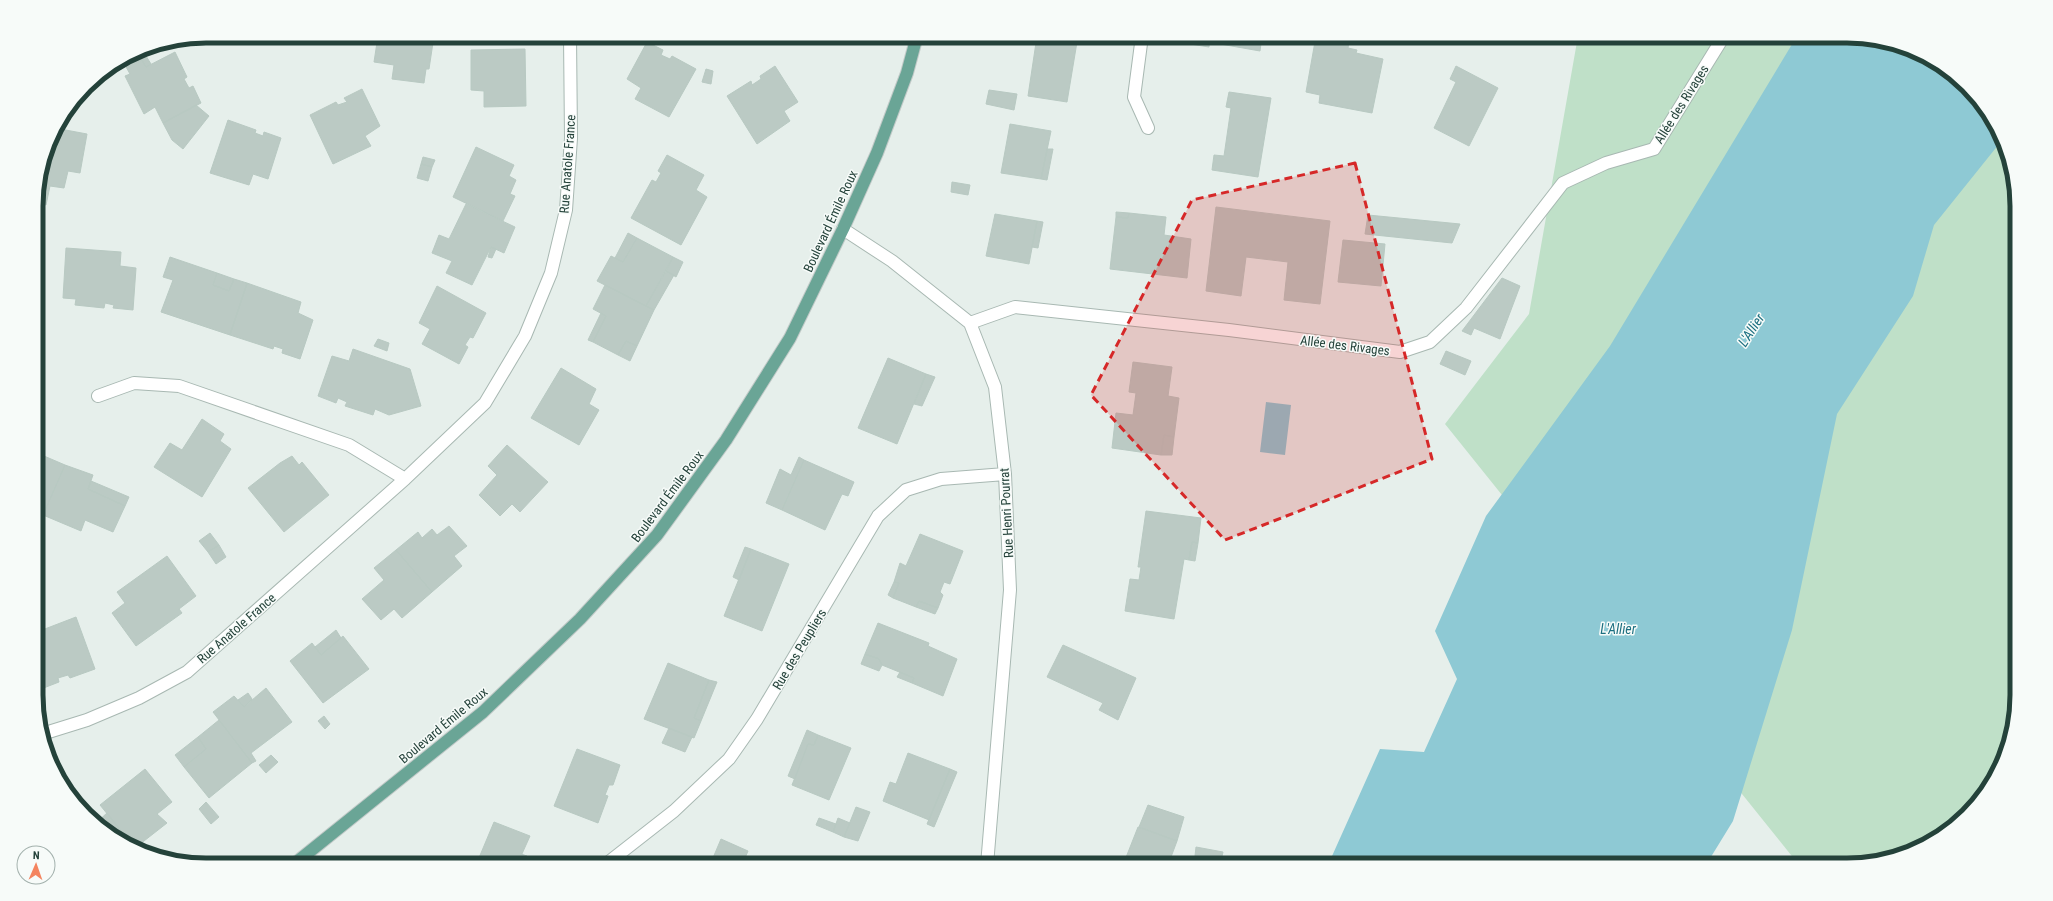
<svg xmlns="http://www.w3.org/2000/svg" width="2053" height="901" font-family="'Roboto Condensed',sans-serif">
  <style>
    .green { fill: #bfe0c8 }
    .water { fill: #8ec9d4 }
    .building { fill: #bbcac4; stroke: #b8c9c2 }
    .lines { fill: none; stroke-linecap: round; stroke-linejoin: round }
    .minor-casing { stroke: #a8b8b2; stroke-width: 14 }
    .major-casing { stroke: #c2cac8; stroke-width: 14 }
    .minor { stroke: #fff; stroke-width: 12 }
    .major { stroke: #6aa596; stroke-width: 12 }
    .marked { fill: #d62828; fill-opacity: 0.2; stroke: #d62828; stroke-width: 3; stroke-dasharray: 8 5; stroke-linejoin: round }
    .labels { text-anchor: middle; stroke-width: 3; stroke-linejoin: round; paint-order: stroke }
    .street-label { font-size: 13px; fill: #24423a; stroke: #f7fbf9 }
    .water-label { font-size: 14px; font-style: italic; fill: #1c6f80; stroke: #f7fbf9 }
    .rim { fill: none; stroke: #24423a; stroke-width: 5 }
  </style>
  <rect width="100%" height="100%" fill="#e6efeb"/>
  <path class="green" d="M 1578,36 L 1847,36 L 1912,49 L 1951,71 L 1982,103 L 2004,141 L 2016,184 L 2017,695 C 2014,712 2010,747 2004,761 C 1978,818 1920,861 1857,865 C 1837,866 1818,865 1799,865 L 1445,424 L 1529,314 Z"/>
  <path class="water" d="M 1797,36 L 1847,36 L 1912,49 L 1951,71 L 1982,103 L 2003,139 L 1934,225 L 1913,296 L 1837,414 L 1792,630 L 1733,821 L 1706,865 L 1328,865 L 1380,749 L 1424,752 L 1457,679 L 1435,631 L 1486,516 L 1610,346 Z
    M 1266,402 L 1291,405 L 1285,455 L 1260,452 Z"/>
  <path class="building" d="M 378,36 L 434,36 L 429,69 L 426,69 L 424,83 L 392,79 L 394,65 L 374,62 Z
    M 1037,36 L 1078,36 L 1067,102 L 1028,96 Z
    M 1185,36 L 1210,37 L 1209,47 L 1184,43 Z
    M 1207,36 L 1262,36 L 1260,51 L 1209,42 L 1210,37 Z
    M 1316,36 L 1350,36 L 1348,48 L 1357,50 L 1356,53 L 1383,59 L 1372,113 L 1319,103 L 1320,95 L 1306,92 Z
    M 647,42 L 663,50 L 661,55 L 670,59 L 672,56 L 696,69 L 669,117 L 635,99 L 641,88 L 627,79 Z
    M 525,49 L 526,106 L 484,107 L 484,91 L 471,90 L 471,50 Z
    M 175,52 L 187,77 L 184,79 L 189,88 L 193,86 L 201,103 L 163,123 L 155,107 L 144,114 L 125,76 L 130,74 L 125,65 L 140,57 L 146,67 Z
    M 146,56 L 151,64 L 146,67 L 141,59 Z
    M 775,66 L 798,102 L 784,111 L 790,121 L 757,144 L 727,96 L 751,81 L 752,85 L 761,79 L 760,76 Z
    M 1456,66 L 1498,88 L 1469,146 L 1434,128 L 1456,82 L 1450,79 Z
    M 706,69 L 713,71 L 711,84 L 702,82 Z
    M 362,89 L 380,126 L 365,136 L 371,146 L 333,164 L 310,115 L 336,102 L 338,105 L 347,102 L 344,98 Z
    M 989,90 L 1017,94 L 1014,110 L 986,104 Z
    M 1229,92 L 1271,98 L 1258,177 L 1212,170 L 1214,155 L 1224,156 L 1231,108 L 1226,107 Z
    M 196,105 L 209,116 L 183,149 L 172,140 L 163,123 Z
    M 228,120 L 256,130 L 255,133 L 263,136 L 264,132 L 281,138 L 268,179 L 253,174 L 249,185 L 210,173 Z
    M 1010,124 L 1051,131 L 1041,179 L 1001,173 Z
    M 55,128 L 87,134 L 80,173 L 68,171 L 64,188 L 50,186 L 46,205 L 36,203 L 36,195 Z
    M 476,147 L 514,165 L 509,176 L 516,180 L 510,194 L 515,196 L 503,221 L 453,197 Z
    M 1047,149 L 1053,149 L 1047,180 L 1041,179 Z
    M 667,155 L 704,175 L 696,190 L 707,197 L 681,245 L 631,218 L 652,180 L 656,182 L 661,173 L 658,171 Z
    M 423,157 L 435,160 L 432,167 L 421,164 Z
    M 421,164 L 432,167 L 428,181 L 417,178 Z
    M 952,182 L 970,185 L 968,195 L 951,192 Z
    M 466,204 L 515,227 L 504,253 L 491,247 L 472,285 L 446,273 L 452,261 L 432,253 L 439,235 L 449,239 Z
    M 1216,207 L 1330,221 L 1320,304 L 1284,300 L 1288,262 L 1246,257 L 1241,296 L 1206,291 Z
    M 1116,212 L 1129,213 L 1128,218 L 1116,217 Z
    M 1129,213 L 1166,217 L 1164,235 L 1191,239 L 1187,278 L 1110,269 L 1116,217 L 1128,218 Z
    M 995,214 L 1037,221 L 1029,264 L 986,256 Z
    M 1368,215 L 1460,224 L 1452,243 L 1365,234 Z
    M 1037,221 L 1043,222 L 1038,248 L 1032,247 Z
    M 628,233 L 637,238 L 623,262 L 615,258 Z
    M 637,238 L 673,257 L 646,306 L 597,281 L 611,256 L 623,262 Z
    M 1343,240 L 1385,244 L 1381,286 L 1338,282 Z
    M 491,247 L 496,249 L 492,258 L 488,257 Z
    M 66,248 L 121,252 L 120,266 L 136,268 L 133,310 L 113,308 L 114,305 L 105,303 L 104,308 L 75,305 L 76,299 L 63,298 Z
    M 170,257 L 217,273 L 213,285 L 229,291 L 234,279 L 247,283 L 230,335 L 161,312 L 173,280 L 163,277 Z
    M 673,257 L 683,262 L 676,277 L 666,271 Z
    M 666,271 L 674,275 L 654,310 L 646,306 Z
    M 217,273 L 234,279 L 229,291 L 213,285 Z
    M 1502,278 L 1520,286 L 1500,339 L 1474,328 L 1471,335 L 1462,331 Z
    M 247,283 L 301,302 L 298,313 L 313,320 L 300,359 L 282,353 L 283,349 L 274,346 L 273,349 L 230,335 Z
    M 605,285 L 654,310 L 637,346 L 626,341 L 618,355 L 593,342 L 606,316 L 593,309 Z
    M 437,286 L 486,313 L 473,338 L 470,337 L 465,345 L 468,347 L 459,364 L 422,344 L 430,329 L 419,323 Z
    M 601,313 L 606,316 L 593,342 L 588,340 Z
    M 378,339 L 389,343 L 387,351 L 374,346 Z
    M 626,341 L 637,346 L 630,361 L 618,355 Z
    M 353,349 L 410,369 L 421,406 L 389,415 L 375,409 L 373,415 L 345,406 L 347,402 L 338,398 L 336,403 L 318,396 L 332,356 L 349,361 Z
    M 1446,351 L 1471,361 L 1465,375 L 1440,364 Z
    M 888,358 L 926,374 L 897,444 L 858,428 Z
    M 1133,362 L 1172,367 L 1168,396 L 1179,398 L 1174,437 L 1164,435 L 1161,455 L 1112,448 L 1116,413 L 1133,415 L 1136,393 L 1129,392 Z
    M 561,368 L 596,389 L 589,404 L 599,410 L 579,445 L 531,418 Z
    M 926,374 L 935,377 L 922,406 L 914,404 Z
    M 202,419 L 224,434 L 220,441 L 231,449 L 202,497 L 154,467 L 170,443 L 182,450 Z
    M 1164,435 L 1174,437 L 1172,455 L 1161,455 Z
    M 507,445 L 548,482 L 520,512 L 512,504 L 500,516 L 479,495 L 497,475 L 488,466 Z
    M 37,453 L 65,465 L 43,515 L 37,512 Z
    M 292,456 L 299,465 L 302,462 L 329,495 L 284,532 L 248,488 L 280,463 Z
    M 799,457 L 804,460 L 782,510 L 766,503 L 780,469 L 791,475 Z
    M 804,460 L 854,482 L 848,496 L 842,494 L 825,530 L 782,510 Z
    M 65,465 L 93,475 L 88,489 L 125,506 L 113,532 L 85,520 L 81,531 L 43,515 Z
    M 91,481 L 129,497 L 125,506 L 88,489 Z
    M 1146,511 L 1201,518 L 1198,543 L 1192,542 L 1189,560 L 1184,559 L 1174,619 L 1125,611 L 1130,579 L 1139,580 L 1141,567 L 1138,567 Z
    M 449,526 L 467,546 L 454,556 L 462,566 L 432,592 L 396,550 L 418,532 L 422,538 L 432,529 L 437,535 Z
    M 210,533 L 219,545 L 208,552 L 199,541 Z
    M 920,534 L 963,551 L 950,584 L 944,582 L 940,592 L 943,595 L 938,608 L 919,601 L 916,607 L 893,598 L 899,583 L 894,582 L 900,563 L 906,566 Z
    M 1192,542 L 1198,543 L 1195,561 L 1189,560 Z
    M 219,545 L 226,557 L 216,564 L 208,552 Z
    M 745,547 L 751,549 L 739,580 L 733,577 Z
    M 751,549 L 789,564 L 762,631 L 724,616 Z
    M 396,550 L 432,592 L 402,618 L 394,609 L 381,620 L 362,599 L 384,580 L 374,568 Z
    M 167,556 L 196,596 L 179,609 L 182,613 L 136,646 L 112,613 L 125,603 L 117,592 Z
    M 894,582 L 899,583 L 893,598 L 888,595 Z
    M 919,601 L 938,608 L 935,614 L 916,607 Z
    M 76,617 L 95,669 L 70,678 L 68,675 L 58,678 L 59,682 L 41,689 L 37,677 L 37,645 L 42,644 L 37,632 Z
    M 878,623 L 929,643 L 928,646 L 957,659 L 943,696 L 912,683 L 914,678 L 882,665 L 879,659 L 865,654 Z
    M 336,630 L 341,638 L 321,655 L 315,647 Z
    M 343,636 L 369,669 L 323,703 L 290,661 L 312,643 L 321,655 Z
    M 1063,645 L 1136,678 L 1118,720 L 1099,710 L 1103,703 L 1047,677 Z
    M 865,654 L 879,659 L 882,665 L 879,671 L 861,664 Z
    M 668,663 L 709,680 L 694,718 L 701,721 L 694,738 L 644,719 Z
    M 900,672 L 914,678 L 912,683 L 897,677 Z
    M 709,680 L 717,682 L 701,721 L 694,718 Z
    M 266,688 L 292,722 L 251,753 L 256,761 L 252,763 L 213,712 L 234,696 L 244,707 Z
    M 248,693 L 252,699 L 244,707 L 238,700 Z
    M 324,716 L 330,724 L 325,729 L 318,721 Z
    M 219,720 L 252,763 L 209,798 L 184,767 L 206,749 L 198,737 Z
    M 669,728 L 692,737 L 685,752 L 662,743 Z
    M 807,730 L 818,735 L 814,745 L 808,744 L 795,779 L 788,776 Z
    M 818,735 L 851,748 L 829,800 L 792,785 L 808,744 L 814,745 Z
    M 198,737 L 206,749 L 184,767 L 175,755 Z
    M 577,749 L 620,765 L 613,785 L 609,785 L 605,795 L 608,796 L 598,823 L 554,806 Z
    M 908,753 L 950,769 L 929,820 L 883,801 L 890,782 L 896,784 Z
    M 271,755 L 278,762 L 266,773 L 259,765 Z
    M 145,769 L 172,802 L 157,814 L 167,823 L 135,848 L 100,805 Z
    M 950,769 L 957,772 L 934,827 L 927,824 Z
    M 206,802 L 219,817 L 211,824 L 199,809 Z
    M 1148,805 L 1184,817 L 1177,841 L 1139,827 Z
    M 856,807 L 870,812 L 858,841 L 844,837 Z
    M 107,813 L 135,848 L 136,849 L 103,830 L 96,823 Z
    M 819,818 L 836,824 L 833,832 L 816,825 Z
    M 838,818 L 850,823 L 844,837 L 833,832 Z
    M 494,822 L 530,836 L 517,865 L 476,865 Z
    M 1138,827 L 1177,841 L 1168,865 L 1138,865 L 1125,860 Z
    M 721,839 L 748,851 L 742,865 L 710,865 Z
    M 1196,847 L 1223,852 L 1220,865 L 1194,865 Z
    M 521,854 L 527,856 L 524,865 L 517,865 Z"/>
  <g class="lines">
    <g class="minor-casing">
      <path id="minor" d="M 1142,36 L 1134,97 L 1148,128
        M 843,229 L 892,261 L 970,323 L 995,387 L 1005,474 L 1010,590 L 987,865
        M 970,323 L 1015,307 L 1229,330 L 1400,352 L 1430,342 L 1466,308 L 1563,183 L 1606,163 L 1654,149 L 1724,36
        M 98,396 L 134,383 L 179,386 L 349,445 L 405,479
        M 42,734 L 87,720 L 139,698 L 187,672 L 405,479 L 485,403 L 525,336 L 551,273 L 566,210 L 571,138 L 570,36
        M 605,865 L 674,811 L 729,759 L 757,719 L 878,516 L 906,490 L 941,479 L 1005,474"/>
    </g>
    <g class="major-casing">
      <path id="major" d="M 293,865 L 483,712 L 580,619 L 657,535 L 726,440 L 790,338 L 843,229 L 877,153 L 907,73 L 917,36"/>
    </g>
    <use href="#minor" class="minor"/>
    <use href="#major" class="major"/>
  </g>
  <path class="marked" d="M 1355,163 L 1432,459 L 1225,540 L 1091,395 L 1192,200 Z"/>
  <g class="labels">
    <g class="street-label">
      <text transform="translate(1681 104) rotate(-58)" y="5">Allée des Rivages</text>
      <text transform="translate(567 164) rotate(-86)" y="5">Rue Anatole France</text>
      <text transform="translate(830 221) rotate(-65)" y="5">Boulevard Émile Roux</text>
      <text transform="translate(1345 345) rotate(7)" y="5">Allée des Rivages</text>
      <text transform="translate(667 496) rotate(-53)" y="5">Boulevard Émile Roux</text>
      <text transform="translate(1006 513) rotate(-93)" y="5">Rue Henri Pourrat</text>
      <text transform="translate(236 628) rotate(-41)" y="5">Rue Anatole France</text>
      <text transform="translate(799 649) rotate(-59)" y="5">Rue des Peupliers</text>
      <text transform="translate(443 725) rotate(-40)" y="5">Boulevard Émile Roux</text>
    </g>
    <g class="water-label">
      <text transform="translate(1751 330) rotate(-57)" y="5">L'Allier</text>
      <text x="1618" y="634">L'Allier</text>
    </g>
  </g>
  <path d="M0 0H2053V901H0ZM206 43H1847A163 163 0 0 1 2010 206V695A163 163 0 0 1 1847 858H206A163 163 0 0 1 43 695V206A163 163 0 0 1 206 43Z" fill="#f7fbf9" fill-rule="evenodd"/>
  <path class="rim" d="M206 43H1847A163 163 0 0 1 2010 206V695A163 163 0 0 1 1847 858H206A163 163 0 0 1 43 695V206A163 163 0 0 1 206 43Z"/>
  <g transform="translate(36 865) rotate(2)"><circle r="19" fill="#f7fbf9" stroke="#a3b1ad"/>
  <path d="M0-3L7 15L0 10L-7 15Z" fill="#f4845f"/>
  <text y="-6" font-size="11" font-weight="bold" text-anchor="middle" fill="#24423a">N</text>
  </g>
</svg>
